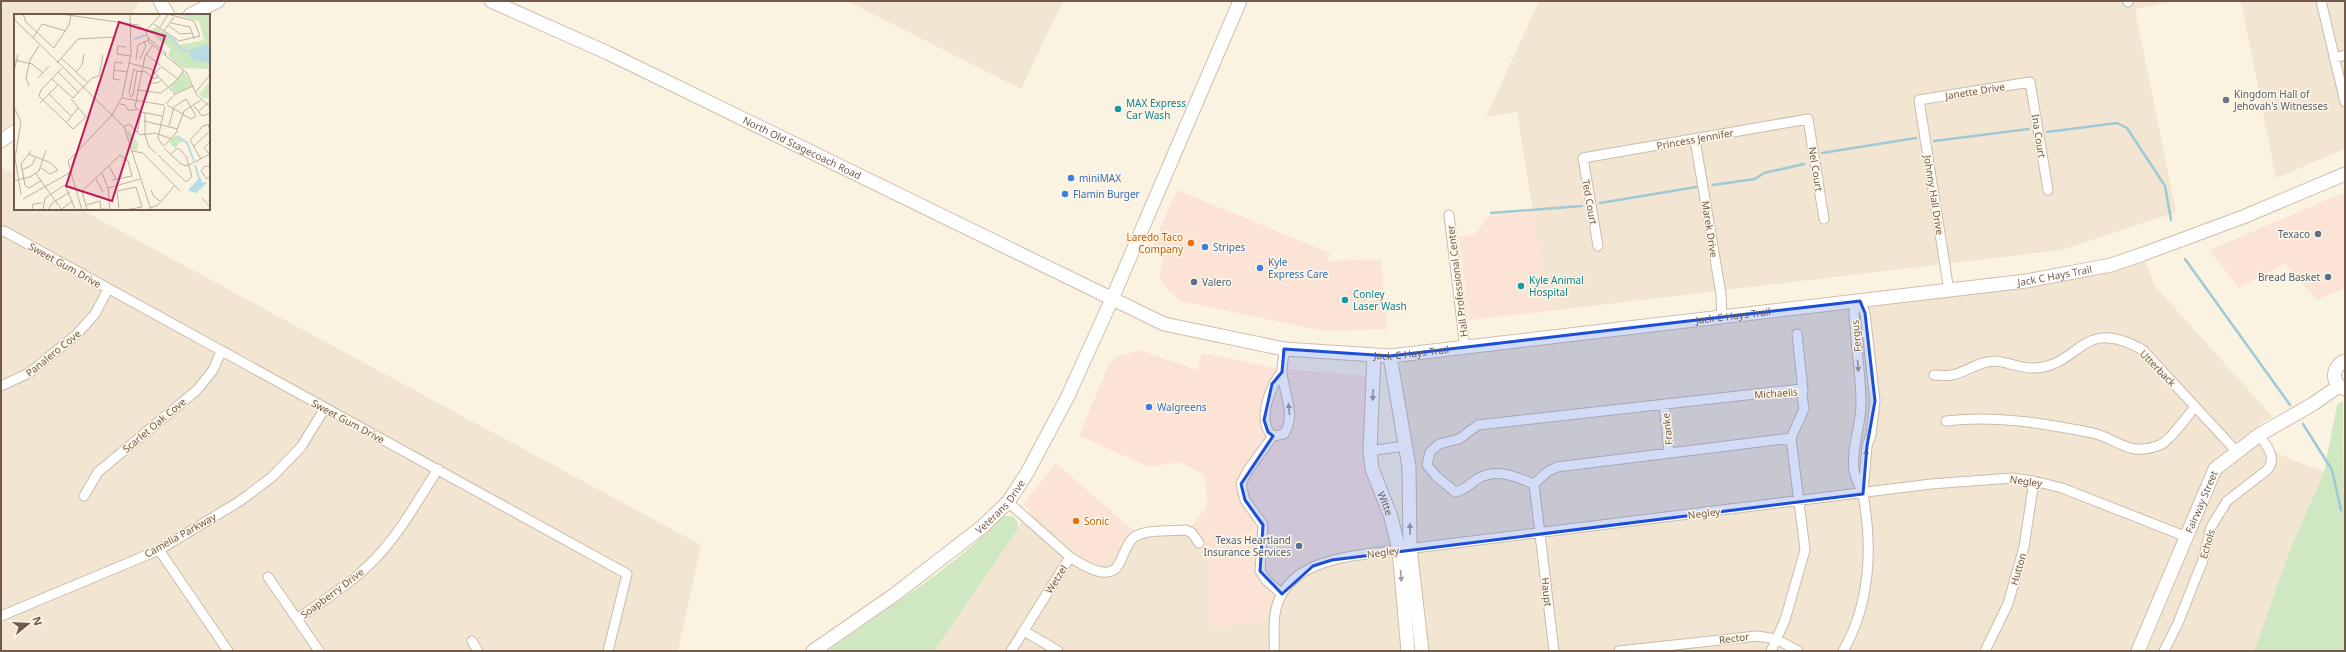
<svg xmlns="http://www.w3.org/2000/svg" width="2346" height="652" font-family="'Noto Sans',sans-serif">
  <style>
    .residential { fill: #f2e5d1 }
    .commercial { fill: #fbe4d6 }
    .green { fill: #cfe8c2 }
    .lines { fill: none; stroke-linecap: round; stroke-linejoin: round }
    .stream { stroke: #9ec9d5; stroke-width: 2.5 }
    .street-casing { stroke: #cba; stroke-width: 11 }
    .secondary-casing { stroke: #d1bdaa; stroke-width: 15 }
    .street { stroke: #fff; stroke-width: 9 }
    .secondary { stroke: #fff; stroke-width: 13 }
    .oneway { fill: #aa9c92 }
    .marked { fill: #1d4ed8; fill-opacity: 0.2; stroke: #1d4ed8; stroke-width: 3; stroke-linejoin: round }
    .worship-dot { fill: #6b7280; stroke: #fef7e8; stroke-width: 1.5 }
    .culture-dot { fill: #0f9aa8; stroke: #fef7e8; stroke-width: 1.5 }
    .shop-dot { fill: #3f7fe0; stroke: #fef7e8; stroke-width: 1.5 }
    .service-dot { fill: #5c6f8a; stroke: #fef7e8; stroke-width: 1.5 }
    .food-dot { fill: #e8710a; stroke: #fef7e8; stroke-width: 1.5 }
    .labels { text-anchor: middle; stroke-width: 3; stroke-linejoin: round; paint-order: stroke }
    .street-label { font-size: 10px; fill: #725a4a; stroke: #fef7e8 }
    .worship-label { font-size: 10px; fill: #5b616d; stroke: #fef7e8; text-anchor: start }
    .culture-label { font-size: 10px; fill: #0d838f; stroke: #fef7e8; text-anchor: start }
    .shop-label { font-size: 10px; fill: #366cbe; stroke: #fef7e8; text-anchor: start }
    .service-label { font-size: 10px; fill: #4e5e75; stroke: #fef7e8; text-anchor: end }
    .food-label { font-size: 10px; fill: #c56008; stroke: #fef7e8; text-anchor: end }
    .inset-river { fill: none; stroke: #b8dbe4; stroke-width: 2 }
    .inset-road { fill: none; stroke: #c0b1a0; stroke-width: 1 }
    .view { fill: #c2185b; fill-opacity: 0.15; stroke: #c2185b; stroke-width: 2 }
    .inset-edge { fill: none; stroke: #725a4a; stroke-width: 2 }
  </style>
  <rect width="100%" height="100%" fill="#fbf3e2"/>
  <path class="residential" d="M 1,1 L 140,1 L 130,15 L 15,15 L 15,120 L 1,130 Z
    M 847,1 L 1063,1 L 1021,89 Z
    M 1539,1 L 2177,1 L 2135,9 L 2176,212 L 2062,250 L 1549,311 L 1517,112 L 1486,117 Z
    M 2241,1 L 2345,1 L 2345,149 L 2276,178 Z
    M 1,167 L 15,174 L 15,209 L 80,209 L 701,545 L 678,651 L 1,651 Z
    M 2143,254 L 2154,285 L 2273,417 L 2258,425 L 2276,453 L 2324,472 L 2291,547 L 2254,651 L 934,651 L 1030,510 L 1082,558 L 1100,567 L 1133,530 L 1192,526 L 1206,542 L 1211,627 L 1265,621 L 1274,595 L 1304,562 L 1391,539 L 1415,537 L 1395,372 L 1405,359 L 1982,287 Z"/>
  <path class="commercial" d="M 1177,190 L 1330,253 L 1328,261 L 1381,259 L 1387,329 L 1323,331 L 1181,301 L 1166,288 L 1159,275 L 1162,264 L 1161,255 L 1158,250 L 1152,247 Z
    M 2345,192 L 2345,288 L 2317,300 L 2284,264 L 2239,288 L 2209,250 Z
    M 1533,211 L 1549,311 L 1469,320 L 1459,236 L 1475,235 L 1488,216 Z
    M 1140,350 L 1197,370 L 1202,353 L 1276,368 L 1369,376 L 1366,449 L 1389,521 L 1392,539 L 1304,562 L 1274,595 L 1265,621 L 1210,627 L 1206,542 L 1192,526 L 1207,506 L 1205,475 L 1180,462 L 1150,467 L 1079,436 L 1109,364 L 1116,357 Z
    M 1056,463 L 1133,530 L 1100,567 L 1082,558 L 1023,504 Z"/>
  <path class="green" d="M 2343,401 L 2345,651 L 2254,651 L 2291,547 L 2324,472 L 2337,405 Z
    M 1004,516 L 1012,516 L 1017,521 L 1018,529 L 934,651 L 827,651 C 887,608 952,569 1004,516 Z"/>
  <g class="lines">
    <path class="stream" d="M 2047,132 L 2117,123 L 2127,128 L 2165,186 L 2171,220
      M 1934,141 L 2029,129
      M 1822,153 L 1916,138
      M 1713,185 L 1755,179 L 1764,173 L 1804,164
      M 1600,203 L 1696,187
      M 1491,213 L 1582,206
      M 2185,259 L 2290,405
      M 2303,424 L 2332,470 L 2341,510"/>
    <g class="street-casing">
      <path id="street" d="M 2128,1 L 2128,2
        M 2321,1 L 2345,102
        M 2334,58 L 2345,55
        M 1695,140 L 1721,294 L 1722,318
        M 1449,215 L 1465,348
        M 1,232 L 4,231 L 627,574 L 608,651
        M 1598,246 L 1583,158 L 1808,119 L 1824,219
        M 1949,291 L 1919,100 L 2030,82 L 2048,190
        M 1860,301 L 1865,313 L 1875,401 L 1871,435 L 1867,446 L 1863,492
        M 1797,334 L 1803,391
        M 1282,372 C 1270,385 1256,423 1273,436 L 1284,434 C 1297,414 1283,393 1282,371 C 1282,364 1284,357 1284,349
        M 1934,375 C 1940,375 1947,376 1952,375 C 1967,372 1979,361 1995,361 C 2008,362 2022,369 2034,368 C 2082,366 2080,315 2143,350 L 2237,452
        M 1,386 L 29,373 L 76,335 L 95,314 L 108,289
        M 1801,389 L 1804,409 L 1791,438 L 1557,467 L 1547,472 L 1534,484 C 1516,477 1498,468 1479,478 C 1470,483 1466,490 1455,492 L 1436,476 L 1427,465 L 1430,452 L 1439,444 L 1459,439 L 1478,425 Z
        M 1664,404 L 1669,453
        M 1946,421 C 1994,415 2041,423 2088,432 C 2118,437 2126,458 2160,445 C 2170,441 2187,416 2195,407
        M 1273,436 L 1248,470 L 1241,484 L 1245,500 L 1263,525 L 1260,571 L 1266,580 L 1282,594
        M 1370,451 L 1404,446
        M 1534,484 L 1554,651
        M 84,496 L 98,472 L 197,390 L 213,370 L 221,352
        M 1008,502 L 1070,557 L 1011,651
        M 159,550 L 228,651
        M 1070,557 C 1081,564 1109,583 1119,564 C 1124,555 1126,544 1134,537 C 1146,529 1172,531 1186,530 L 1192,533 L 1199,543
        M 268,577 L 319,651
        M 1,616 L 159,550 L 240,501 L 272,477 L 301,447 L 325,408
        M 297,619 C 324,600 352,583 375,559 C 400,533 418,500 438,469
        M 1024,631 L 1058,651
        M 472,641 L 478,651
        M 1274,651 C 1275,639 1273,626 1275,614 C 1284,557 1355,556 1399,550 L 1931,484 L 2012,478 L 2034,481 L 2062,488 L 2187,537
        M 1619,651 L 1757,636 L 1776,639 L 1798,651
        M 1771,651 L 1785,620 L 1805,550 L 1791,438
        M 1843,651 C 1870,605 1873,547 1863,495 C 1861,487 1855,479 1854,470 C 1851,447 1861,427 1861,404 C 1861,373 1855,342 1854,311 L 1860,301
        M 1985,651 L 2008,604 L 2024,547 L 2034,481
        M 2164,651 L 2178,623 L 2203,560 L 2211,527 L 2227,501 L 2267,470 C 2278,458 2266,445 2259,435"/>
    </g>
    <g class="secondary-casing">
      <g id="secondary">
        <path d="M 160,1 L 168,15"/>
        <path id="s1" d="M 491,1 L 608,53 L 1164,324 L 1284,349 L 1390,356 L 2026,281 L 2111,265 L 2143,254 L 2243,217 L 2345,174"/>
        <path d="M 190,15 L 218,1"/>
        <path d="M 1,141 L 15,131"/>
        <path id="s2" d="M 1374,356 L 1370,451 L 1372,469 L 1391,517 L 1399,550 L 1408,651"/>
        <path d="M 1390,356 L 1409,467 L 1410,549 L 1422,651"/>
        <path d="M 2345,361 C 2331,367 2331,384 2345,389"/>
        <path id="s3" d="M 813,651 L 894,595 L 982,527 L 1008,502 L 1027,473 L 1068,396 L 1112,299 L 1240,1"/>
        <path id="s4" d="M 2138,651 L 2215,469 L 2259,435 L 2313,404 L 2339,386"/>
      </g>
    </g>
    <use href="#street" class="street"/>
    <use href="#secondary" class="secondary"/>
  </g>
  <defs><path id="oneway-solid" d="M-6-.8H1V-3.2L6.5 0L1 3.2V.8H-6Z"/></defs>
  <g class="oneway">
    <use href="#oneway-solid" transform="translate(1858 366) rotate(85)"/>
    <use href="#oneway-solid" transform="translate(1373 395) rotate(93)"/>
    <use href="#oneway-solid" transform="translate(1289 409) rotate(-95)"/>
    <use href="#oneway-solid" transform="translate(1866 455) rotate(-88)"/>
    <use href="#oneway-solid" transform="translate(1410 529) rotate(-91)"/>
    <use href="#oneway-solid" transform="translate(1401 576) rotate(85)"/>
  </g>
  <path class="marked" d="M 1860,301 L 1865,313 L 1875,401 L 1867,446 L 1863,494 L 1332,560 L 1313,566 L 1282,594 L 1260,571 L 1263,525 L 1245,500 L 1241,484 L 1273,436 L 1268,432 L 1264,420 L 1272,384 L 1282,372 L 1284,349 L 1390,356 Z"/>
  <circle class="worship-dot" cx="2226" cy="100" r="4"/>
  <g class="culture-dot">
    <circle cx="1118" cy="109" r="4"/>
    <circle cx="1521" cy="286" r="4"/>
    <circle cx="1345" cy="300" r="4"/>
  </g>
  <g class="shop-dot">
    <circle cx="1071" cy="178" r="4"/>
    <circle cx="1065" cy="194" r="4"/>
    <circle cx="1205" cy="247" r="4"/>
    <circle cx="1260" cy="268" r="4"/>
    <circle cx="1149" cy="407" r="4"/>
  </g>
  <g class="service-dot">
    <circle cx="2318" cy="234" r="4"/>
    <circle cx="2328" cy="277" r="4"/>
    <circle cx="1194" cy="282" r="4"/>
    <circle cx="1299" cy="546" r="4"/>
  </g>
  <g class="food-dot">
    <circle cx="1191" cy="243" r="4"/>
    <circle cx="1076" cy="521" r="4"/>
  </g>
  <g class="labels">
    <g class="street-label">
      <text transform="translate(1975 91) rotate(-9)" y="4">Janette Drive</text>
      <text transform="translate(2039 136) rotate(81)" y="4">Ina Court</text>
      <text transform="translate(1695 139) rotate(-10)" y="4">Princess Jennifer</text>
      <text dy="4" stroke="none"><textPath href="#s1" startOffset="344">North Old Stagecoach Road</textPath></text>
      <text transform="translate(1816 169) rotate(81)" y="4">Nel Court</text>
      <text transform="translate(1934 195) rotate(81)" y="4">Johnny Hall Drive</text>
      <text transform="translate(1590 202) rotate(80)" y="4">Ted Court</text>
      <text transform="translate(1710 229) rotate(81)" y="4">Marek Drive</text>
      <text transform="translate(65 265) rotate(29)" y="4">Sweet Gum Drive</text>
      <text dy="4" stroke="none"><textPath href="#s1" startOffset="1645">Jack C Hays Trail</textPath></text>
      <text transform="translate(1457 281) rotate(-97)" y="4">Hall Professional Center</text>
      <text dy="4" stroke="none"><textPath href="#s1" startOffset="1321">Jack C Hays Trail</textPath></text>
      <text transform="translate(1856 336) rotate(-95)" y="4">Fergus</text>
      <text dy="4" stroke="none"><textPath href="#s1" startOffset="997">Jack C Hays Trail</textPath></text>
      <text transform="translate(53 353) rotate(-39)" y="4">Panalero Cove</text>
      <text transform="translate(2158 368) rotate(46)" y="4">Utterback</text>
      <text transform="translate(1776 393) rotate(-4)" y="4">Michaelis</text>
      <text transform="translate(348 421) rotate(28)" y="4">Sweet Gum Drive</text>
      <text transform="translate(154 425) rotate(-40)" y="4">Scarlet Oak Cove</text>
      <text transform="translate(1667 429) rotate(-96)" y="4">Franke</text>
      <text transform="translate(2026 481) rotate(8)" y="4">Negley</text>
      <text dy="4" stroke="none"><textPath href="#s4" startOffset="162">Fairway Street</textPath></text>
      <text dy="4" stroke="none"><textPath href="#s2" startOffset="150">Witte</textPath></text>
      <text dy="4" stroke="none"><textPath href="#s3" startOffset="237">Veterans Drive</textPath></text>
      <text transform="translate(1704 513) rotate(-7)" y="4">Negley</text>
      <text transform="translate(180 535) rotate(-29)" y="4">Camelia Parkway</text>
      <text transform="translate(2207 544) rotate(-74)" y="4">Echols</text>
      <text transform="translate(1383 552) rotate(-8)" y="4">Negley</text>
      <text transform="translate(2018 569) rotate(-74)" y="4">Hutton</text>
      <text transform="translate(1056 579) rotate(-58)" y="4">Wetzel</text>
      <text transform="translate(1547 592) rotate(83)" y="4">Haupt</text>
      <text transform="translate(332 593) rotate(-37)" y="4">Soapberry Drive</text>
      <text transform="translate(1734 638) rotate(-7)" y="4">Rector</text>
    </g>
    <g class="worship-label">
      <text x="2234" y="98">Kingdom Hall of<tspan x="2234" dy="12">Jehovah's Witnesses</tspan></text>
    </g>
    <g class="culture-label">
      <text x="1126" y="107">MAX Express<tspan x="1126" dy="12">Car Wash</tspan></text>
      <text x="1529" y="284">Kyle Animal<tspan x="1529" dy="12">Hospital</tspan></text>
      <text x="1353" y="298">Conley<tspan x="1353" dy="12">Laser Wash</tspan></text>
    </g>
    <g class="shop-label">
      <text x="1079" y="182">miniMAX</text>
      <text x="1073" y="198">Flamin Burger</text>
      <text x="1213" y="251">Stripes</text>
      <text x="1268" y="266">Kyle<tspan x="1268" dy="12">Express Care</tspan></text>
      <text x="1157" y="411">Walgreens</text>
    </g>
    <g class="service-label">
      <text x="2310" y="238">Texaco</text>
      <text x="2320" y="281">Bread Basket</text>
      <text x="1202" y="286" text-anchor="start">Valero</text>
      <text x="1291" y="544">Texas Heartland<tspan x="1291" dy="12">Insurance Services</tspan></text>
    </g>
    <g class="food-label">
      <text x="1183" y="241">Laredo Taco<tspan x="1183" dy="12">Company</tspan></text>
      <text x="1084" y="525" text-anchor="start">Sonic</text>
    </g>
  </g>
  <g transform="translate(14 14)">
    <rect width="196" height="196" fill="#fbf3e2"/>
    <path d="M 159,0 L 196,0 L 196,61 L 194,55 L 169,54 L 164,51 L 154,41 L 157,35 L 134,17 L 143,13 L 161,25 L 165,31 L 190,26 L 185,7 ZM 169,57 L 179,72 L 161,79 L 156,73 ZM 196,67 L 196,83 L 190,85 L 185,80 ZM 111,113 L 124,129 L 123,136 L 119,136 ZM 162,121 L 172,127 L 165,129 L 161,135 L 155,128 Z" fill="#cfe8c2"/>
    <path d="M 196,30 L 196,49 L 181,47 L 175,42 L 175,36 ZM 186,163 L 188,168 L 193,169 L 182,179 L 178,178 L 174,176 Z" fill="#b8dbe4"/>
    <path class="inset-river" d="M 149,19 L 161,27 L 168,37 L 175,37M 120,25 L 132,21M 163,122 L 173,129 L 180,147M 181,151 L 185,164"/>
    <path class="inset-road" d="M 9,0 L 12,8 L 40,34 L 55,11 L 57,2M 47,0 L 124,11 L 131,16M 0,5 L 110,113 L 137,196M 157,9 L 176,13 L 180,25M 140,10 L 165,27 L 186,22 L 180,7 L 153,0M 155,12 L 166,20 L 179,19M 146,13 L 154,1M 133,16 L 147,0M 132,17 L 135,28 L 173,59 L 182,80 L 196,93M 150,17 L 160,3M 19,24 L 28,10 L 52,17M 134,24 L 152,39 L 151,41M 139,31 L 131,42 L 121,93 L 127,98 L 148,102M 112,33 L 104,32 L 103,40 L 117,42M 132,40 L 147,52M 47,44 L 74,69M 122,45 L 124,31 L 135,26M 126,45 L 132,32 L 130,27M 0,46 L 18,50 L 29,59M 43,49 L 64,25 L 100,23M 115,49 L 137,55 L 161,80M 148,53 L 164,65M 48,54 L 27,76 L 25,82 L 59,115 L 72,103 L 57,85M 120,55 L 123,57 L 119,81 L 117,83 L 115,78 ZM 100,56 L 113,58M 0,57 L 4,40M 123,57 L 132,58 L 140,65 L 144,63M 44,58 L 65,79M 62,58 L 68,51 L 70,40M 24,64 L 35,52M 38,65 L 59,84M 106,66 L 99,65 L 101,48 L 109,49M 135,69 L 144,69 L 148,65M 15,72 L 12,64 L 16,46 L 25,32M 123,76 L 147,79 L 162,67 L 170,56M 133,78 L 137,63 L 147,53M 181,79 L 195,62M 35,80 L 57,102M 59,84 L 78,64 L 85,62 L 89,41M 108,84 L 150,91M 26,89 L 44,71M 106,90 L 111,91 L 114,96 L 123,96M 152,90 L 161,80 L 179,72M 153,91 L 169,100M 180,92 L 188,102 L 196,99M 0,93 L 7,108 L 1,144 L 7,181M 185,97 L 196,87M 131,99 L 131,121 L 135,133 L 142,139M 98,101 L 108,83 L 117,40 L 116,0M 130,107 L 164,115M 52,109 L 64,94M 155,112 L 160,93 L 172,85 L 182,102 L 177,105 L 168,100M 110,113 L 115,110 L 126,121 L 141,119 L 158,125M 123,119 L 127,98M 149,132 L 144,124 L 151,92M 150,132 L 162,119 L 170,97 L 187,86M 180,132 L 196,117 L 194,110M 150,134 L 167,150 L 173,152 L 196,140M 17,137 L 7,150 L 11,171 L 15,174 L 28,166M 118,137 L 129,139 L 166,177M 14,140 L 35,148 L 44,156 L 36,160 L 27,154M 144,141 L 172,168 L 178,163 L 172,142 L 164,134 L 157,140M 196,141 L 190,134 L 196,128M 187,145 L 176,126 L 189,112 L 196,110M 95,152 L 102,165M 196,153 L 191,152 L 187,157 L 193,165 L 196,162M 56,155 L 54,147 L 62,139M 8,156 L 18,151 L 21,144M 88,159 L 94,174 L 96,196M 22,160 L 48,196M 82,165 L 89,178M 0,167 L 16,163 L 25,157 L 32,136M 94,174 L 126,165M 137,176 L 140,183 L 146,187M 188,184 L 196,193M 9,185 L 57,158M 72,191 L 86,187 L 87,196M 105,194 L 103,177 L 122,173 L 128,193 L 111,196M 136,194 L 144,191 L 161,171M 87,195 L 107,196M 18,196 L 19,190 L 28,189M 29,196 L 31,184 L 51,171 L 61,195M 34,196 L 38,189 L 56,178M 46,196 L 59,187M 68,196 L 57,159 L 58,150 L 62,139 L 98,101M 73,196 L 68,177 L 106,141 L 114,147 L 118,162 L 98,166"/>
    <path class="view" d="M 105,8 L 151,22 L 98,187 L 52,172 Z"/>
    <rect width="196" height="196" class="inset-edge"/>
  </g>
  <rect width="2346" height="652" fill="none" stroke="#725a4a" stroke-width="4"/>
  <g transform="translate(28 624) rotate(72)" stroke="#fef7e8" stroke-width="3" paint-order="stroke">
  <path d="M0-3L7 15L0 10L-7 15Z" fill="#725a4a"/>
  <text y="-6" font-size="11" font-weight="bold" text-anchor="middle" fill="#725a4a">N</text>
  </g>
</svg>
